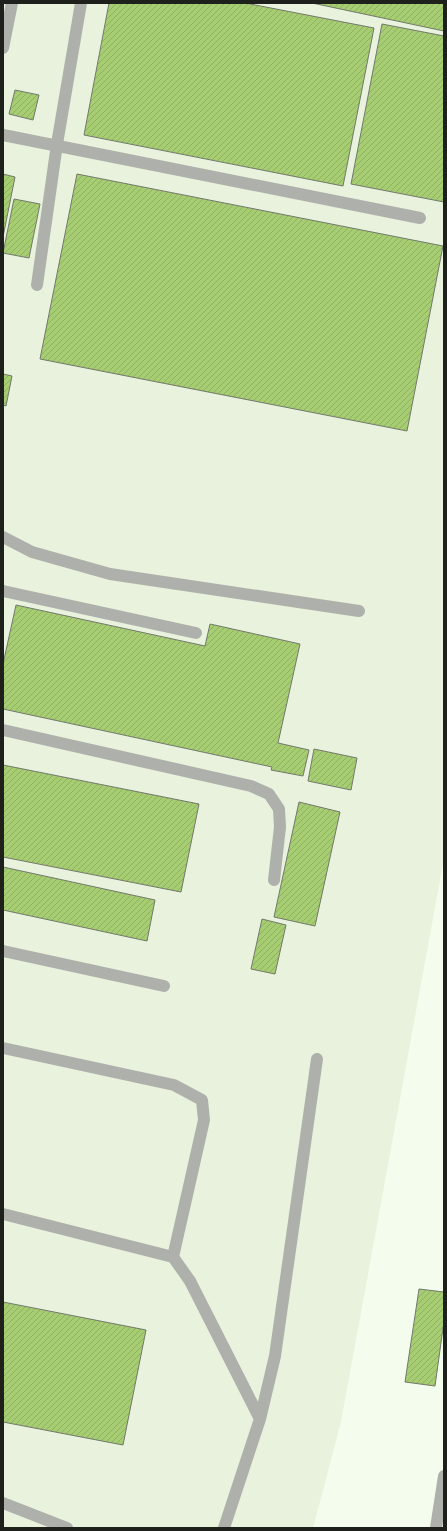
<svg xmlns="http://www.w3.org/2000/svg" width="447" height="1531" font-family="'Fira Sans Condensed',sans-serif">
  <style>
    .built { fill: #e8f2dc }
    .building { fill: url(#building-hatch); stroke: #73796c }
    .lines { fill: none; stroke-linecap: round; stroke-linejoin: round }
    .service { stroke: #aeb1ab; stroke-width: 12 }
  </style>
  <defs>
    <pattern id="building-hatch" width="6" height="6" patternUnits="userSpaceOnUse"><rect width="6" height="6" fill="#a6cd71"/><path d="M-1 1l2-2M0 6l6-6M5 7l2-2" fill="none" stroke="#8eb061"/></pattern>
  </defs>
  <rect width="100%" height="100%" fill="#f4fced"/>
  <path class="built" d="M 3,3 L 444,3 L 444,858 L 341,1422 L 313,1528 L 3,1528 Z"/>
  <path class="building" d="M 109,3 L 245,3 L 374,28 L 343,186 L 84,135 Z
    M 312,3 L 444,3 L 444,31 Z
    M 382,24 L 444,36 L 444,202 L 351,184 Z
    M 15,90 L 39,95 L 33,120 L 9,114 Z
    M 3,174 L 15,177 L 3,237 Z
    M 77,174 L 443,246 L 407,431 L 40,359 Z
    M 14,199 L 40,204 L 29,258 L 3,253 Z
    M 3,374 L 12,376 L 6,406 L 3,405 Z
    M 16,605 L 205,646 L 210,624 L 300,644 L 278,743 L 309,750 L 303,776 L 271,770 L 272,767 L 3,709 L 3,664 Z
    M 314,749 L 357,758 L 351,790 L 308,781 Z
    M 3,765 L 199,804 L 181,892 L 3,857 Z
    M 299,802 L 340,812 L 315,926 L 274,917 Z
    M 3,867 L 155,900 L 147,941 L 3,910 Z
    M 262,919 L 286,925 L 275,974 L 251,969 Z
    M 419,1289 L 444,1292 L 444,1321 L 435,1386 L 405,1382 Z
    M 3,1302 L 146,1330 L 123,1445 L 3,1422 Z"/>
  <g class="lines">
    <path class="service" d="M 3,48 L 12,3
      M 3,135 L 420,218
      M 37,285 L 57,144 L 81,3
      M 3,537 L 32,552 L 110,574 L 359,611
      M 3,591 L 196,633
      M 3,730 L 251,786 L 269,794 L 279,809 L 280,827 L 274,880
      M 3,951 L 164,986
      M 3,1048 L 174,1085 L 202,1100 L 204,1120 L 173,1257
      M 3,1214 L 173,1257 L 190,1281 L 260,1419
      M 3,1503 L 67,1528
      M 224,1528 L 260,1419 L 275,1356 L 317,1059
      M 436,1528 L 444,1476"/>
  </g>
  <rect width="447" height="1531" fill="none" stroke="#1d201b" stroke-width="8"/>
</svg>
